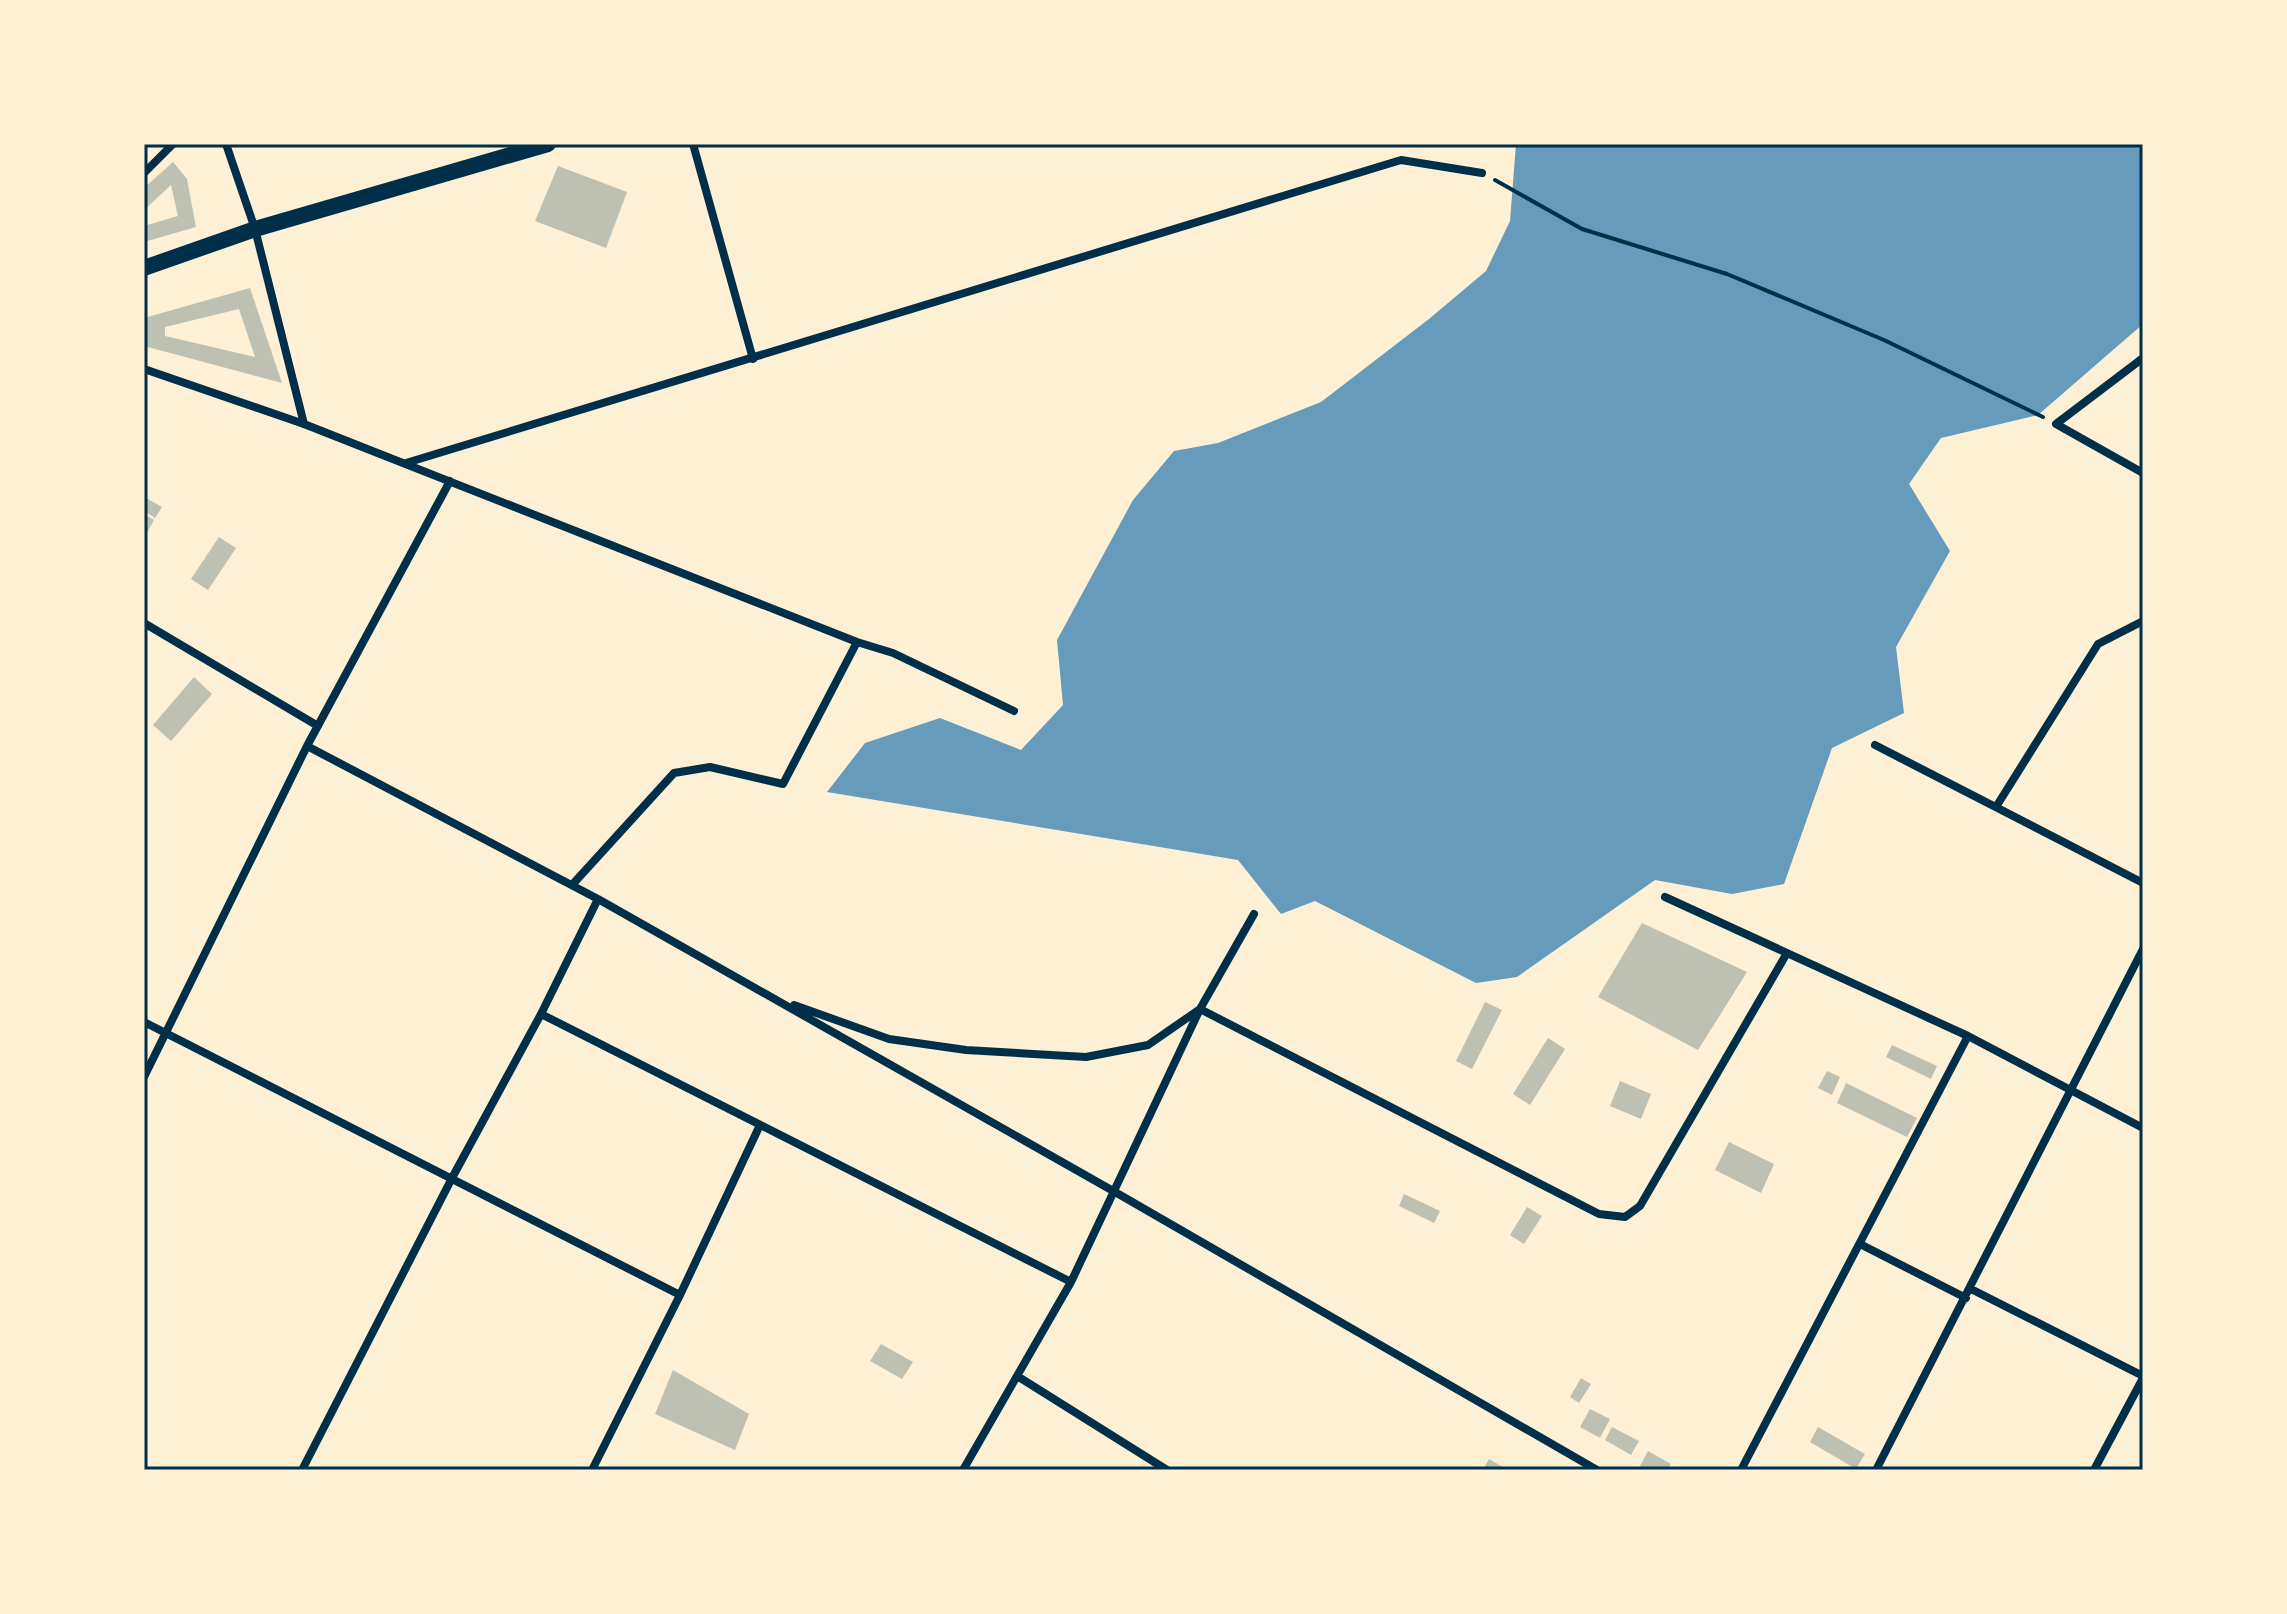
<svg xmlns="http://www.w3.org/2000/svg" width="2287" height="1614" font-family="'Sofia Sans Condensed',sans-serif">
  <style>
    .water { fill: #669bbc }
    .building { fill: #bec0b2; fill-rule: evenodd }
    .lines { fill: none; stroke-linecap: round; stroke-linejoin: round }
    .path { stroke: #003049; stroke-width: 4 }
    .minor { stroke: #003049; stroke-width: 8 }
    .secondary { stroke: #003049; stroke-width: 16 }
    .neatline { fill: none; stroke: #003049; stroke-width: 3 }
  </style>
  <rect width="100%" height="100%" fill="#fdf0d5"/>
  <path class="water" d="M 1516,144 L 2143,144 L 2143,324 L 2038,415 L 1941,438 L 1909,484 L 1950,551 L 1896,647 L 1904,713 L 1832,748 L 1784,884 L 1732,894 L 1655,880 L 1517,977 L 1476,983 L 1315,901 L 1281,914 L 1238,860 L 827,792 L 865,743 L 940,718 L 1021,750 L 1063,705 L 1057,640 L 1133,500 L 1174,451 L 1218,443 L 1321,402 L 1429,319 L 1486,271 L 1510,221 Z"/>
  <path class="building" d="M 173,162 L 187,179 L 196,227 L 144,242 L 144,226 L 178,216 L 171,185 L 144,210 L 144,188 Z
    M 558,166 L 627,192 L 606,248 L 535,221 Z
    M 250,288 L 282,383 L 144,346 L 144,318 ZM 239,309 L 255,357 L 165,336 L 165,327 Z
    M 146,498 L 162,507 L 155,518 L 144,511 Z
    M 144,514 L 154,520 L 144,538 Z
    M 219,537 L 236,548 L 208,590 L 191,579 Z
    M 194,677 L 212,694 L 171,741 L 153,725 Z
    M 1642,923 L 1747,972 L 1698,1050 L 1598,997 Z
    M 1485,1002 L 1502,1010 L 1472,1069 L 1456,1061 Z
    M 1548,1038 L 1565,1049 L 1530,1105 L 1513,1094 Z
    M 1892,1045 L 1937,1066 L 1931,1079 L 1886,1057 Z
    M 1827,1071 L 1840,1077 L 1832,1095 L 1818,1088 Z
    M 1620,1081 L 1651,1094 L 1641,1119 L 1610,1106 Z
    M 1846,1083 L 1917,1118 L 1907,1137 L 1837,1103 Z
    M 1729,1142 L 1774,1164 L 1761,1193 L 1715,1170 Z
    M 1404,1194 L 1440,1211 L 1434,1223 L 1399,1206 Z
    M 1527,1207 L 1542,1216 L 1524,1244 L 1510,1235 Z
    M 881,1344 L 913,1362 L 902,1379 L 870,1361 Z
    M 673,1370 L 749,1414 L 735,1450 L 655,1414 Z
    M 1581,1378 L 1591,1384 L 1579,1403 L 1570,1397 Z
    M 1590,1409 L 1610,1419 L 1600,1438 L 1580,1427 Z
    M 1612,1427 L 1639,1441 L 1631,1455 L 1605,1440 Z
    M 1818,1427 L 1865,1454 L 1856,1469 L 1810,1442 Z
    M 1648,1451 L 1671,1464 L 1667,1470 L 1646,1470 L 1640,1466 Z
    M 1489,1459 L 1508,1470 L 1483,1470 Z"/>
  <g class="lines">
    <path class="path" d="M 1495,180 L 1582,229 L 1727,274 L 1884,340 L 2043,417"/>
    <path class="minor" d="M 226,144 L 255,229 L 304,424
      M 693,144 L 753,359
      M 144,173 L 173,144
      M 2143,358 L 2056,424 L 2143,473
      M 144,369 L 304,424 L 857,642 L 893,653 L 1014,711
      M 406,463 L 1401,160 L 1482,173
      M 144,623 L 318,726
      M 1875,745 L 2143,883
      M 307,746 L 598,899 L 1115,1192 L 1597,1470
      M 1996,807 L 2098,644 L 2143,621
      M 572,885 L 674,773 L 710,767 L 783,784 L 857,642
      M 1665,897 L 1968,1036 L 2143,1128
      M 794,1005 L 889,1039 L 966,1050 L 1086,1057 L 1148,1045 L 1200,1009 L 1599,1214 L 1625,1217 L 1640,1206 L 1787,953
      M 541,1014 L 1071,1282
      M 144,1022 L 680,1295
      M 144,1077 L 307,746 L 450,481
      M 1860,1244 L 1966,1298
      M 1971,1289 L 2143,1376
      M 1017,1376 L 1167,1470
      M 302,1470 L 452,1178 L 541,1014 L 598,899
      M 592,1470 L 680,1295 L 760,1125
      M 963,1470 L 1071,1282 L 1200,1009 L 1254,914
      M 1741,1470 L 1968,1036
      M 1876,1470 L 2143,949
      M 2094,1470 L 2143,1378"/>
    <path class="secondary" d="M 144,268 L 255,229 L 548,144"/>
  </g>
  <rect width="2287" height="1614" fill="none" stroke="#fdf0d5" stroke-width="292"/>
  <rect x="146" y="146" width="1995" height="1322" class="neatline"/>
</svg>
